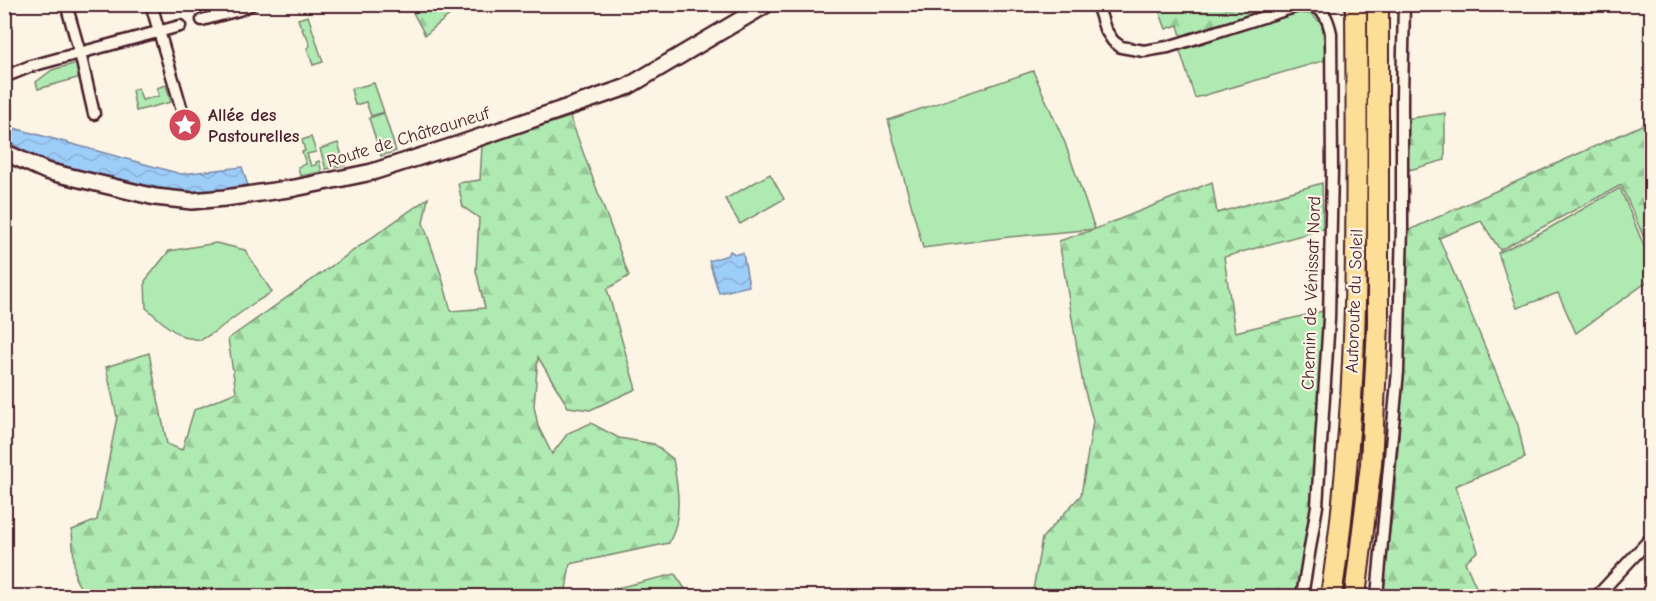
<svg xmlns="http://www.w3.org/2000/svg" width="1656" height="601" font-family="'Comic Neue',sans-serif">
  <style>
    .green { fill: #aeeab1; stroke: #7c846e; stroke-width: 1.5 }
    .forest { fill: url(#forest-firs); stroke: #7c846e; stroke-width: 1.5 }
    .water { fill: url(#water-waves); stroke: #7c87a7; stroke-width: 1.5 }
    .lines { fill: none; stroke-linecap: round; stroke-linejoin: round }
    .minor-casing { stroke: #4a1f2b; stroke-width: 15 }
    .secondary-casing { stroke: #4a1f2b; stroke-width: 20 }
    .motorway-casing { stroke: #4a1f2b; stroke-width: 24 }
    .minor { stroke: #fcf5e5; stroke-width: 10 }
    .secondary { stroke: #fcf5e5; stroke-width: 15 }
    .motorway { stroke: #fdde96; stroke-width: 20 }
    .labels { text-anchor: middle; stroke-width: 4.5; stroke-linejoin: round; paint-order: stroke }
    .poi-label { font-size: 18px; font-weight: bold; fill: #4a1f2b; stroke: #fcf5e5; text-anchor: start }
    .street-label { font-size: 18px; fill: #4a1f2b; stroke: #fcf5e5 }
  </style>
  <defs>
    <pattern id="forest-firs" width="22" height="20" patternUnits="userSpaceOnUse" patternTransform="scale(1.5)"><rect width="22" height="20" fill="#aeeab1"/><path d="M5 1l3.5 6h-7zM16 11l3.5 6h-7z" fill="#97c898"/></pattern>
    <pattern id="water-waves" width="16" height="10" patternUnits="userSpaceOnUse" patternTransform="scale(1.5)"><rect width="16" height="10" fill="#9dcdf9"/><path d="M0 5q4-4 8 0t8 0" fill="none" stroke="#89b0d6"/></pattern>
  </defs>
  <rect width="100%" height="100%" fill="#fcf5e5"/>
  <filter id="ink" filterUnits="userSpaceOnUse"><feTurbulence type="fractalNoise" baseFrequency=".0167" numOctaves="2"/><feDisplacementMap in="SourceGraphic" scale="12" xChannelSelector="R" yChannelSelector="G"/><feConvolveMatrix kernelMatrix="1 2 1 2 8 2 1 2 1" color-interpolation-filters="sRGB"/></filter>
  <g filter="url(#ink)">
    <path class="green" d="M 1298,13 L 1311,14 L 1322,24 L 1326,60 L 1195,98 L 1179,48 Z
      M 308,16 L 323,62 L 313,65 L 307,48 L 310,46 L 306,34 L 304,34 L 302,29 L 304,28 L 300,25 L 298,19 Z
      M 77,63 L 81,77 L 38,89 L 36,82 L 52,70 Z
      M 1033,71 L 1065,143 L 1095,229 L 1009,237 L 923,248 L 888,120 Z
      M 374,83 L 384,112 L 371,116 L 366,102 L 355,105 L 351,89 Z
      M 166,85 L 171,102 L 136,111 L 132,90 L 138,88 L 142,100 L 159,96 L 157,88 Z
      M 384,113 L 396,151 L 381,156 L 369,118 Z
      M 311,137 L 316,152 L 307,154 L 311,166 L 316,165 L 316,162 L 319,161 L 322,172 L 300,176 L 298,167 L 306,164 L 302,152 L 305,151 L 302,140 Z
      M 338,143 L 345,165 L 326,169 L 320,149 Z
      M 770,174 L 784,199 L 740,224 L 725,199 Z
      M 1620,188 L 1651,263 L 1651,279 L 1576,333 L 1558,293 L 1517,308 L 1498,253 L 1544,231 Z
      M 216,243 L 245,250 L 272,292 L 251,305 L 216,331 L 201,340 L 183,337 L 168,327 L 146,308 L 145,281 L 169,251 Z"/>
    <path class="forest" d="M 409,5 L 469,5 L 457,9 L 425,35 Z
      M 1157,5 L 1287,5 L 1181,36 L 1178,25 L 1166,29 Z
      M 1445,113 L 1445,160 L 1406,171 L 1405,119 Z
      M 570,117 L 629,276 L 607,289 L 636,389 L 590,410 L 568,407 L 538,357 L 534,406 L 538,426 L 552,454 L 568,433 L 591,423 L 619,438 L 654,444 L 673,459 C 678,488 683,516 669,543 L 570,564 L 565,596 L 85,596 L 75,578 L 72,530 L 97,520 L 117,417 L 106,367 L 149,353 L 167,444 L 182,450 L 194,410 L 236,392 L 228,339 L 428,198 L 423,223 L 441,274 L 451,311 L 485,308 L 476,271 L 479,218 L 463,207 L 458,183 L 480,180 L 482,145 Z
      M 1651,121 L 1651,254 L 1621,185 L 1500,250 L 1481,221 L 1439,238 L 1518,425 L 1525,458 L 1455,486 L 1478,551 L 1465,562 L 1480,596 L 1380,596 L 1393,511 L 1399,435 L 1407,231 Z
      M 1212,182 L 1217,213 L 1322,183 L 1323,229 L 1224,257 L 1235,332 L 1323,311 L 1313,507 L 1299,596 L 1032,596 L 1042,538 L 1081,495 L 1093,421 L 1083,384 L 1059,241 L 1095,229 Z
      M 675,574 L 690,596 L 583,596 Z"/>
    <path class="water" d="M 4,113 L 14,128 L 181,174 L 242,167 L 248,186 C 228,190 208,192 188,191 C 162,190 137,183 112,177 C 76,169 35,161 5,139 Z
      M 730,251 L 735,254 L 743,253 L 749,286 L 719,293 L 709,261 L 728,255 Z"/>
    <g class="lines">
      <g class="minor-casing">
        <path id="minor" d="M 66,4 L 80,53 L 94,114
          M 151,4 L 182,110 L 185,129
          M 1097,4 L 1105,29 L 1113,41 L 1121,47 L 1144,51 L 1168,47 L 1304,4
          M 202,20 L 239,10 L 252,4
          M 4,77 L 31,66 L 180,26
          M 1302,596 L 1317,506 L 1329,319 L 1332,169 L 1331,33 C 1327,15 1323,7 1304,4
          M 1377,596 L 1398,371 L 1402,228 L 1402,96 L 1404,4
          M 1597,596 L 1652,537"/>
      </g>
      <g class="secondary-casing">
        <path id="secondary" d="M 4,152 L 46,171 L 155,197 L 192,201 L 225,198 L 295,188 L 372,172 L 460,144 L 627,87 L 767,4"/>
      </g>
      <g class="motorway-casing">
        <path id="motorway" d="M 1331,596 C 1361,401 1357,202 1356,4
          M 1355,596 L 1371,464 L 1378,325 L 1378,4"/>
      </g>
      <use href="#minor" class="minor"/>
      <use href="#secondary" class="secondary"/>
      <use href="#motorway" class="motorway"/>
    </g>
  </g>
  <defs>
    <g id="sight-disc" transform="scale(1.725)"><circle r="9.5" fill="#d1495b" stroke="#fcf5e5"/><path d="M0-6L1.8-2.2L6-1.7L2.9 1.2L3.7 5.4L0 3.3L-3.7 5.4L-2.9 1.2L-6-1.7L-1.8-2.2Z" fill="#fff"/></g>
  </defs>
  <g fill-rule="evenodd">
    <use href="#sight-disc" x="185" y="125"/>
  </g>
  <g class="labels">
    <g class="poi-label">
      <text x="208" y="121">Allée des<tspan x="208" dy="21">Pastourelles</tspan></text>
    </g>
    <g class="street-label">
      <text transform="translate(408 137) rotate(-17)" y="6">Route de Châteauneuf</text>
      <text transform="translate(1311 293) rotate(-88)" y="6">Chemin de Vénissat Nord</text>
      <text transform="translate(1354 301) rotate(-88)" y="6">Autoroute du Soleil</text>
    </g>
  </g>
  <rect width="1656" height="601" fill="none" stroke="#fcf5e5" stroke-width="24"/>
  <rect x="12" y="12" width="1632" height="577" fill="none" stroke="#4a1f2b" stroke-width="2" filter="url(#ink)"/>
</svg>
